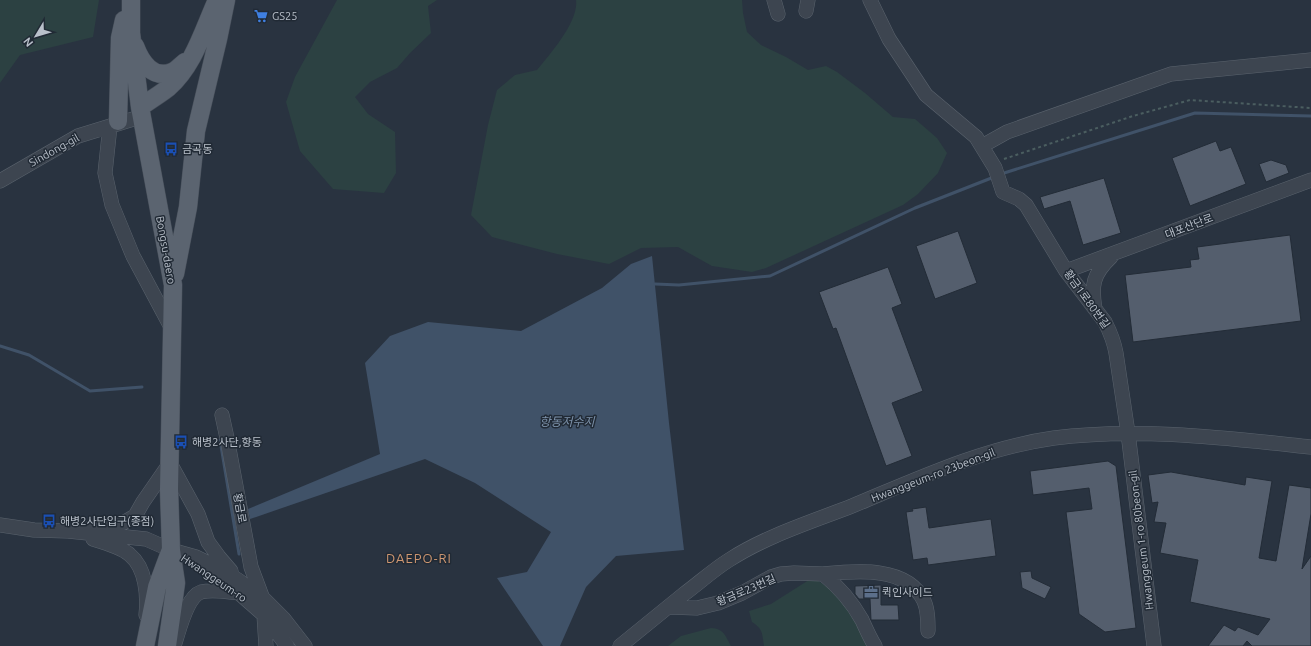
<svg xmlns="http://www.w3.org/2000/svg" width="1311" height="646" font-family="Ubuntu,'Noto Sans KR',sans-serif">
  <style>
    .green { fill: #2c4142 }
    .water { fill: #405268 }
    .lines { fill: none; stroke-linecap: round; stroke-linejoin: round }
    .stream { stroke: #405268; stroke-width: 3 }
    .building { fill: #545e6d; stroke: #232c37 }
    .minor-casing { stroke: #5a636d; stroke-width: 15 }
    .major-casing { stroke: #464e59; stroke-width: 19 }
    .path { stroke: #4b5e60; stroke-width: 2; stroke-dasharray: 3 3; stroke-linecap: butt }
    .minor { stroke: #3d4550; stroke-width: 14 }
    .major { stroke: #5b6470; stroke-width: 18 }
    .labels { text-anchor: middle; stroke-width: 3; stroke-linejoin: round; paint-order: stroke }
    .poi-label { font-size: 11px; fill: #b9c0ca; stroke: #212a35; text-anchor: start }
    .street-label { font-size: 11px; fill: #b9c0ca; stroke: #212a35 }
    .water-label { font-size: 12px; font-style: italic; fill: #7d92aa; stroke: #212a35 }
    .quarter-label { font-size: 13px; letter-spacing: 1px; fill: #ce9771; stroke: #212a35 }
  </style>
  <rect width="100%" height="100%" fill="#293340"/>
  <path class="green" d="M 0,0 L 99,0 L 93,37 L 20,55 L 0,83 Z
    M 337,0 L 437,0 L 428,6 L 431,33 L 410,53 L 397,68 L 370,82 L 355,97 L 368,114 L 395,132 L 396,173 L 384,193 L 333,189 L 300,151 L 286,102 L 295,77 Z
    M 576,0 L 742,0 L 743,13 L 747,32 L 761,45 L 786,57 L 808,70 L 826,66 L 837,72 L 865,93 L 893,117 L 915,119 L 937,138 L 947,153 L 938,173 L 918,194 L 903,205 L 766,268 L 752,272 L 712,266 L 678,247 L 641,248 L 609,264 L 557,254 L 492,237 L 471,215 L 488,125 L 497,90 L 515,75 L 537,70 C 550,54 579,21 576,0 Z
    M 812,578 C 839,589 856,620 868,646 L 764,646 C 762,633 763,629 752,622 L 749,611 L 771,604 Z
    M 711,628 C 724,629 725,635 731,646 L 668,646 L 681,636 Z"/>
  <path class="water" d="M 652,256 L 669,423 L 684,550 L 616,556 L 586,587 L 560,646 L 543,646 L 497,578 L 527,572 L 551,532 L 475,483 L 425,459 L 250,519 L 248,509 L 380,454 L 365,363 L 390,336 L 428,322 L 521,331 L 602,288 L 631,264 Z"/>
  <g class="lines">
    <path class="stream" d="M 1001,174 L 1195,113 L 1311,116
      M 655,284 L 679,285 L 770,276 L 915,208 L 994,177
      M 0,346 L 29,355 L 90,391 L 142,387
      M 220,440 L 239,554"/>
  </g>
  <path class="building" d="M 1216,141 L 1220,151 L 1231,147 L 1246,184 L 1190,206 L 1172,158 Z
    M 1271,160 L 1286,165 L 1289,173 L 1266,182 L 1259,164 Z
    M 1104,178 L 1121,233 L 1083,245 L 1070,201 L 1044,209 L 1040,197 Z
    M 958,231 L 977,283 L 935,299 L 916,246 Z
    M 1290,235 L 1301,321 L 1133,342 L 1125,275 L 1191,267 L 1190,260 L 1199,259 L 1197,247 Z
    M 888,267 L 902,304 L 892,308 L 923,391 L 892,403 L 912,456 L 886,466 L 836,328 L 833,329 L 819,292 Z
    M 1108,461 L 1116,466 L 1136,628 L 1105,632 L 1079,614 L 1066,512 L 1092,509 L 1089,488 L 1033,495 L 1030,471 Z
    M 1171,472 L 1245,485 L 1246,477 L 1272,481 L 1259,558 L 1276,561 L 1289,485 L 1311,488 L 1311,514 L 1302,569 L 1311,556 L 1311,646 L 1252,646 L 1247,641 L 1243,646 L 1208,646 L 1224,625 L 1235,631 L 1238,627 L 1258,635 L 1270,619 L 1190,602 L 1198,560 L 1160,553 L 1166,523 L 1154,522 L 1158,502 L 1152,503 L 1148,475 Z
    M 926,507 L 929,528 L 991,519 L 996,556 L 928,565 L 927,558 L 913,560 L 906,512 L 913,511 L 912,509 Z
    M 1031,571 L 1032,578 L 1051,587 L 1045,599 L 1022,588 L 1020,572 Z
    M 881,585 L 881,605 L 898,605 L 899,620 L 871,620 L 870,599 L 859,599 L 855,594 L 855,586 Z"/>
  <g class="lines">
    <g class="minor-casing">
      <path id="minor" d="M 774,0 L 778,14
        M 870,0 L 889,39 L 926,95 L 976,137 L 995,168 L 1003,192 L 1019,199 L 1026,205 L 1066,271 L 1105,322 C 1110,332 1114,341 1116,353 L 1128,433 L 1154,646
        M 806,11 L 808,0
        M 110,126 L 105,173 L 112,205 L 133,256 L 172,329
        M 982,146 L 1007,132 L 1171,74 L 1311,60
        M 0,181 L 78,136 L 143,116
        M 1066,271 L 1311,180
        M 1095,309 C 1091,285 1093,274 1111,257
        M 222,415 L 227,438 L 249,556 L 251,567 L 263,599
        M 0,525 L 34,530 L 68,531 L 146,539 L 171,550 L 196,557 L 219,568 L 238,580 L 264,599 L 284,619 L 305,646
        M 90,528 L 123,523 L 135,516 L 143,502 L 170,463 L 198,514 L 208,542 L 219,557 L 231,571
        M 93,539 C 103,542 123,548 130,555 C 146,568 148,596 146,615
        M 210,574 L 239,593 L 264,615 L 287,646
        M 669,607 L 697,608 L 718,603 L 742,593 L 771,577 L 781,574 L 794,573 L 823,574
        M 264,615 L 266,646
        M 174,646 C 179,632 186,597 201,592 C 213,589 227,592 239,593
        M 620,646 C 641,629 663,611 684,594 C 699,583 713,570 729,560 C 766,536 811,522 852,506 C 917,479 983,448 1054,438 C 1139,427 1226,438 1311,447
        M 875,646 C 870,638 866,629 862,620 C 852,602 839,587 823,574 C 854,571 907,565 924,601 C 928,610 928,621 928,631"/>
    </g>
    <g class="major-casing">
      <path id="major" d="M 131,0 L 131,33 L 140,107 L 173,285 L 169,489 L 171,550 L 176,583 L 167,646
        M 135,46 C 141,62 153,80 172,72 C 177,70 181,65 185,62
        M 140,107 C 149,101 159,95 168,88 C 194,65 203,31 217,0
        M 118,121 L 120,38 L 124,20
        M 175,274 L 188,207 L 196,131 L 218,39 L 226,0
        M 145,646 L 157,587 L 170,552"/>
    </g>
    <path class="path" d="M 1004,159 L 1133,116 L 1190,100 L 1311,108"/>
    <use href="#minor" class="minor"/>
    <use href="#major" class="major"/>
  </g>
  <defs>
    <g id="supermarket-bare" transform="scale(1.08)"><path d="M-6-5.5h2.5l.6 2H6L4.5 2H-2.5L-4.4-4H-6ZM-1.5 3.2a1.3 1.3 0 1 0 .1 0ZM3 3.2a1.3 1.3 0 1 0 .1 0Z" fill="#3f7fe0" stroke="#212a35" stroke-width="2.5" paint-order="stroke"/></g>
    <g id="bus-bare" transform="scale(1.08)"><path d="M-5-6H5V4H4V6H2V4H-2V6H-4V4H-5ZM-3.5-4V0h7V-4ZM-3.5 1.2v1.5H-2V1.2ZM2 1.2v1.5H3.5V1.2Z" fill="#1a4fb4" stroke="#212a35" stroke-width="2.5" paint-order="stroke"/></g>
    <g id="office-bare" transform="scale(1.08)"><path d="M-6-3h4V-5.5h4V-3h4V5H-6ZM-1-4.5V-3h2v-1.5ZM-6 0V1H6V0Z" fill="#5c6f8a" stroke="#212a35" stroke-width="2.5" paint-order="stroke"/></g>
  </defs>
  <g fill-rule="evenodd">
    <use href="#supermarket-bare" x="261" y="16"/>
    <use href="#bus-bare" x="171" y="149"/>
    <use href="#bus-bare" x="181" y="442"/>
    <use href="#bus-bare" x="49" y="521"/>
    <use href="#office-bare" x="871" y="592"/>
  </g>
  <g class="labels">
    <g class="poi-label">
      <text x="272" y="20">GS25</text>
      <text x="182" y="153">금곡동</text>
      <text x="192" y="446">해병2사단,향동</text>
      <text x="60" y="525">해병2사단입구(종점)</text>
      <text x="882" y="596">퀵인사이드</text>
    </g>
    <g class="street-label">
      <text transform="translate(54 150) rotate(-29)" y="4">Sindong-gil</text>
      <text transform="translate(1189 226) rotate(-21)" y="4">대포산단로</text>
      <text transform="translate(166 250) rotate(80)" y="4">Bongsu-daero</text>
      <text transform="translate(1087 299) rotate(54)" y="4">황금1로80번길</text>
      <text transform="translate(933 475) rotate(-21)" y="4">Hwanggeum-ro 23beon-gil</text>
      <text transform="translate(240 508) rotate(80)" y="4">황금로</text>
      <text transform="translate(1141 540) rotate(-97)" y="4">Hwanggeum 1-ro 80beon-gil</text>
      <text transform="translate(214 578) rotate(34)" y="4">Hwanggeum-ro</text>
      <text transform="translate(746 590) rotate(-23)" y="4">황금로23번길</text>
    </g>
    <g class="water-label">
      <text x="567" y="426">항동저수지</text>
    </g>
    <g class="quarter-label">
      <text x="419" y="563">DAEPO-RI</text>
    </g>
  </g>
  <g transform="translate(36 36) rotate(232)" stroke="#212a35" stroke-width="3" paint-order="stroke">
  <path d="M0-3L7 15L0 10L-7 15Z" fill="#b9c0ca"/>
  <text y="-6" font-size="11" font-weight="bold" text-anchor="middle" fill="#b9c0ca">N</text>
  </g>
</svg>
